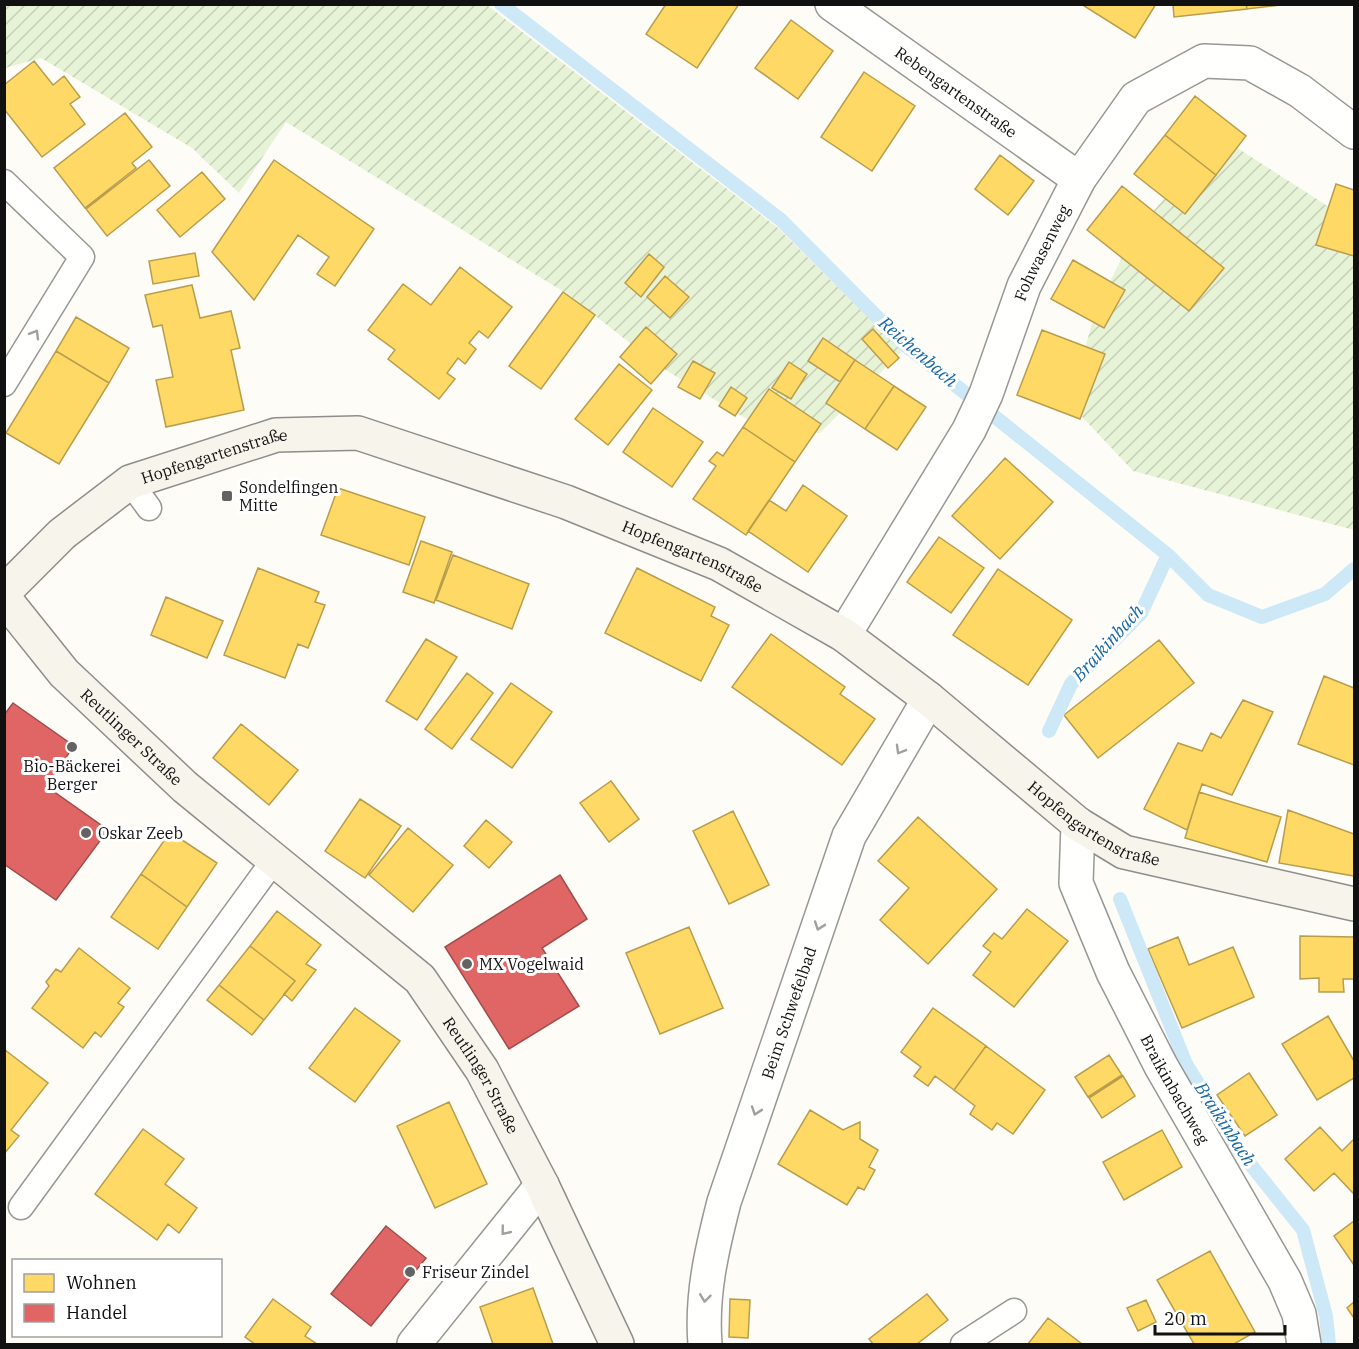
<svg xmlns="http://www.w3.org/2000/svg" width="1359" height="1349" font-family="'IBM Plex Serif',serif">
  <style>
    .garden { fill: url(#garden-furrows) }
    .homes { fill: #ffd966; stroke: #b89d4c; stroke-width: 1.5 }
    .shops { fill: #e06666; stroke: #a24c4c; stroke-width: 1.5 }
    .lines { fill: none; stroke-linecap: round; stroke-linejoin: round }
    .stream { stroke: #cde8f7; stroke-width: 14 }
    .lane-casing { stroke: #979795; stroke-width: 27 }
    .street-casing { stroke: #979795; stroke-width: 36 }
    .secondary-casing { stroke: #8e8d8b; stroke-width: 36 }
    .lane { stroke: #fffffe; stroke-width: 24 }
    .street { stroke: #fffffe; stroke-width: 33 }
    .secondary { stroke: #f6f4eb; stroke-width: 33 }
    .oneway { stroke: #a0a09f }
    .poi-dot { fill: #646362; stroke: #fff; stroke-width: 2 }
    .labels { text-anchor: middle; stroke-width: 6; stroke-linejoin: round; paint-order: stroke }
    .street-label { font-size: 16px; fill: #111; stroke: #fff }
    .poi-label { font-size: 16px; fill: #111; stroke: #fff; text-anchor: start }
    .water-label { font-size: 18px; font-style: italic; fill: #1768a6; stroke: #fff }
  </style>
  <defs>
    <pattern id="garden-furrows" width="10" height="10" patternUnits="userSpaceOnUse" patternTransform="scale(1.5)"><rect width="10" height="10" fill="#e7f3d7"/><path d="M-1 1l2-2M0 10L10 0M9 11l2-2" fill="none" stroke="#c5cfb8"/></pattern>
  </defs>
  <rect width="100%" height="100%" fill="#fdfcf7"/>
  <path class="garden" d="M 5,5 L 487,5 L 778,228 L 902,351 L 820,433 L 768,432 L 659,366 L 569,295 L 286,122 L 239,193 L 192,148 L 41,58 L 5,68 Z
    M 1217,135 L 1343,216 L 1354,218 L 1354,530 L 1133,471 L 1070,404 L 1095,312 L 1132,237 Z"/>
  <path class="homes" d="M 666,4 L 739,4 L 697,68 L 646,34 Z
    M 1081,4 L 1156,4 L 1135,38 Z
    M 1173,4 L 1246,4 L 1247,9 L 1174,17 Z
    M 1246,4 L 1288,4 L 1247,9 Z
    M 791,20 L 833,51 L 798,99 L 755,68 Z
    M 34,61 L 53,85 L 64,76 L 80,97 L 70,104 L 85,124 L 42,157 L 4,109 L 4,85 Z
    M 864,72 L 915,106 L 872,171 L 821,137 Z
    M 1195,96 L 1246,136 L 1216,175 L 1165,135 Z
    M 125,113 L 152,147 L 132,163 L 136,168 L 85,208 L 54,168 Z
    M 1165,135 L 1216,175 L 1185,214 L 1134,174 Z
    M 1000,155 L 1034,181 L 1008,215 L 975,189 Z
    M 149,160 L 170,186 L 107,236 L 86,209 Z
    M 274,160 L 374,229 L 335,286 L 317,274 L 329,257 L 298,235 L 254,300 L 212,252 Z
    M 202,172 L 225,199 L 180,237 L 157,210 Z
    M 1336,184 L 1354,190 L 1354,256 L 1316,245 Z
    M 1122,186 L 1224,268 L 1189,311 L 1087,230 Z
    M 195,253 L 199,276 L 153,284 L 149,261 Z
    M 649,254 L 664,267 L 641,297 L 625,283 Z
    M 1073,260 L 1125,290 L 1104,328 L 1051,299 Z
    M 460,267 L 512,307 L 488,338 L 479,331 L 469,343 L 476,349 L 465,364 L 458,358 L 447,373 L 455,379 L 439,399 L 388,359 L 395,350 L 368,330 L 403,284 L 431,305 Z
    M 665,276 L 689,297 L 670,318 L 647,297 Z
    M 192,285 L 200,318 L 231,311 L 240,348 L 231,350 L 244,410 L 166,427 L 156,380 L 173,377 L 162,325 L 153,327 L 145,295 Z
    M 563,292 L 595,315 L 541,389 L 509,366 Z
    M 76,317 L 129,348 L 109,383 L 56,351 Z
    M 646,327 L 677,354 L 651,384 L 620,357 Z
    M 873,329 L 899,358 L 888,368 L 862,339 Z
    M 1042,330 L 1105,354 L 1080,419 L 1017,395 Z
    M 823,338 L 855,360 L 840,382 L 808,361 Z
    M 56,351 L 109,383 L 59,464 L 6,433 Z
    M 855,360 L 894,386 L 865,429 L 826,403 Z
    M 693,361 L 715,373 L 700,399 L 678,387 Z
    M 789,362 L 807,374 L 791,399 L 772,388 Z
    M 619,364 L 652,390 L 608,445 L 575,419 Z
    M 894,386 L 926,407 L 897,450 L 865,429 Z
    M 731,387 L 747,398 L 735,416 L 719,406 Z
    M 769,389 L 821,424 L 795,462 L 743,427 Z
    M 653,408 L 703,442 L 672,487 L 623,452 Z
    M 743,427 L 795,462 L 746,535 L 693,499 L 716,466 L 709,461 L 717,452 L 723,456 Z
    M 1005,458 L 1053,502 L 1000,559 L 952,516 Z
    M 803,485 L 847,516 L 808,572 L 748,531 L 769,500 L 786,511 Z
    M 338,488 L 425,517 L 409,565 L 321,535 Z
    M 939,537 L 984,568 L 951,613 L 907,582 Z
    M 421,541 L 452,552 L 434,603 L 403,592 Z
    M 453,555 L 529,584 L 512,629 L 436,600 Z
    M 258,568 L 319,592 L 315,602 L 325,605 L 308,648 L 298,644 L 285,678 L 224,655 Z
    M 637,568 L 715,607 L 711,616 L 729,625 L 701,681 L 605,633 Z
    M 998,569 L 1072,620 L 1028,685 L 953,635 Z
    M 166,597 L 223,621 L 207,658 L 151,635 Z
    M 771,634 L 845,687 L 840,694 L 875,719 L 842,765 L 732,687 Z
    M 426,639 L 457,657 L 417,720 L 386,701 Z
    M 1159,640 L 1194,683 L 1098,758 L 1064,715 Z
    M 467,673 L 493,693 L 452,749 L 425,729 Z
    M 1324,676 L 1354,688 L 1354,765 L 1298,744 Z
    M 511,683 L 552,712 L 512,768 L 471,739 Z
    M 1243,700 L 1273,712 L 1232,795 L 1202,784 L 1187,830 L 1144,809 L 1178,743 L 1202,751 L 1211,733 L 1221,738 Z
    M 241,724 L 298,770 L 269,805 L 213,758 Z
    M 611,781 L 639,819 L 609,842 L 580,803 Z
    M 1199,792 L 1281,817 L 1267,862 L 1185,838 Z
    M 360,799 L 401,826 L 365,878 L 325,851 Z
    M 1288,810 L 1354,834 L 1354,876 L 1279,863 Z
    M 733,811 L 769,885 L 729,904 L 693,831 Z
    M 918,817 L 997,889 L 928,964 L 880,920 L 909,888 L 878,861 Z
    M 486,820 L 512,842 L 489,868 L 464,846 Z
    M 408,828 L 453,865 L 413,912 L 369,875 Z
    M 170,832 L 217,863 L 187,907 L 141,874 Z
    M 141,874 L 187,907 L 158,949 L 111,917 Z
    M 1027,909 L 1068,941 L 1014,1007 L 973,975 L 991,952 L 983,946 L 994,933 L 1002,939 Z
    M 277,911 L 321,945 L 306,964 L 316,970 L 292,1001 L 284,994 L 295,981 L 250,946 Z
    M 689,927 L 723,1008 L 660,1034 L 626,953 Z
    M 1300,936 L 1354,937 L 1354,979 L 1343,979 L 1344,992 L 1319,992 L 1319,978 L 1300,979 Z
    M 1178,937 L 1189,965 L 1233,947 L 1254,997 L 1182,1028 L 1148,949 Z
    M 250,946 L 295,981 L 264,1020 L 219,985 Z
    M 79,948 L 130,988 L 118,1003 L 124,1007 L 101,1037 L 95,1032 L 83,1048 L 32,1008 L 49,986 L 46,982 L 56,969 L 61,972 Z
    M 219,985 L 264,1020 L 252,1035 L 207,1000 Z
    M 355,1008 L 400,1041 L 355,1102 L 309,1068 Z
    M 933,1008 L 986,1046 L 954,1090 L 935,1076 L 928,1086 L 914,1076 L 921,1067 L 901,1052 Z
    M 1328,1016 L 1354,1061 L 1354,1078 L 1317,1100 L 1282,1044 Z
    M 986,1046 L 1045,1090 L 1013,1134 L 997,1123 L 992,1130 L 970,1114 L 975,1106 L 954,1090 Z
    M 5,1050 L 48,1083 L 11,1130 L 19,1136 L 4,1154 Z
    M 1109,1055 L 1122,1075 L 1088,1097 L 1075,1077 Z
    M 1249,1073 L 1277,1115 L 1245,1136 L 1217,1095 Z
    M 1123,1076 L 1135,1096 L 1102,1118 L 1089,1098 Z
    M 449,1102 L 487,1184 L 435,1208 L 397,1126 Z
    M 810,1110 L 843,1130 L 860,1122 L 860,1139 L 878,1150 L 869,1167 L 875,1170 L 864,1190 L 858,1187 L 847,1205 L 778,1164 Z
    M 1320,1127 L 1342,1151 L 1354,1139 L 1354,1194 L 1334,1173 L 1314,1191 L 1285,1159 Z
    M 143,1129 L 184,1159 L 165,1184 L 197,1208 L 179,1233 L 168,1224 L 157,1240 L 95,1194 Z
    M 1162,1130 L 1182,1167 L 1124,1200 L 1103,1162 Z
    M 1354,1221 L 1354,1265 L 1334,1236 Z
    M 1210,1251 L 1255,1332 L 1234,1344 L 1194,1344 L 1157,1280 Z
    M 533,1288 L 553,1344 L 493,1344 L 480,1307 Z
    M 927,1294 L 948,1320 L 917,1344 L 873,1344 L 869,1339 Z
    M 273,1299 L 311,1327 L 305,1336 L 317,1344 L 255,1344 L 245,1337 Z
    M 730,1299 L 750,1300 L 748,1338 L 729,1337 Z
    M 1146,1300 L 1156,1322 L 1138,1331 L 1127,1308 Z
    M 1354,1302 L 1354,1318 L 1347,1308 Z
    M 1048,1318 L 1082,1344 L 1028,1344 Z"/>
  <path class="shops" d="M 13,703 L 74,746 L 46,786 L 108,830 L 56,900 L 4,864 L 4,715 Z
    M 560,875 L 587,919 L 542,948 L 579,1006 L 509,1049 L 445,947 Z
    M 386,1226 L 426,1258 L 371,1326 L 331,1294 Z"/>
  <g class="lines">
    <path class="stream" d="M 501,4 L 781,220 L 905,345 L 1168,555 L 1208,595 L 1262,617 L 1325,594 L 1354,569
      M 1049,731 L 1071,684 L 1141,613 L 1168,555
      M 1120,899 L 1186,1064 L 1239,1150 L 1303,1230 L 1326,1316 L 1329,1344"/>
    <g class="lane-casing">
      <path id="lane" d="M 4,182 L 82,257 L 4,384
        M 130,482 L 149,508
        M 21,1207 L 274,860
        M 963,1344 L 1014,1311"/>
    </g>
    <g class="street-casing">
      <g id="street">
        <path id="s1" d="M 832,4 L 1079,179"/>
        <path id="s2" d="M 844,635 L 969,430 L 986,394 L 1024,286 L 1079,179 L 1136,98 L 1204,61 L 1250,63 L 1300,91 L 1354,132"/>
        <path id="s3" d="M 1078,824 L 1076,883 L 1113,972 L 1161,1066 L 1285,1281 L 1299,1314 L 1304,1344"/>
        <path d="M 414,1344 L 542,1185"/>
        <path id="s4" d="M 705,1344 C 701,1295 712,1249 724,1202 L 849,836 L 929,699"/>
      </g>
    </g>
    <g class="secondary-casing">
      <g id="secondary">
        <path id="s5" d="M 4,592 L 62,534 L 130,482 L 276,435 L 358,433 L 566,502 L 719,564 L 844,635 L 929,699 L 1078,824 L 1124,852 L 1354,904"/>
        <path id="s6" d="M 4,598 L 64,673 L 185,787 L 420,979 L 482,1070 L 542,1185 L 617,1344"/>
      </g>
    </g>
    <use href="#lane" class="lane"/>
    <use href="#street" class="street"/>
    <use href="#secondary" class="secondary"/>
  </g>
  <defs><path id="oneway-chevron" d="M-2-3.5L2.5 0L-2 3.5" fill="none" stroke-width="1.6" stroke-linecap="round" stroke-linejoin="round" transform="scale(1.5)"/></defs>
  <g class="oneway">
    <use href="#oneway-chevron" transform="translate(35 334) rotate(-59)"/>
    <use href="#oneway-chevron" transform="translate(900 750) rotate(120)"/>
    <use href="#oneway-chevron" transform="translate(819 926) rotate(109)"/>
    <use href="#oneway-chevron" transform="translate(756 1111) rotate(109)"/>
    <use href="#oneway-chevron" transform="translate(505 1231) rotate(129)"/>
    <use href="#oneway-chevron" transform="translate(705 1298) rotate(97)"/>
  </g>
  <g class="poi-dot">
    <rect x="221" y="490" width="12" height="12" rx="3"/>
    <circle cx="72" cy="747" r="6"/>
    <circle cx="86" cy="833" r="6"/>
    <circle cx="467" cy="964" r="6"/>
    <circle cx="410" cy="1272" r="6"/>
  </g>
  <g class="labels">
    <g class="street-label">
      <text dy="6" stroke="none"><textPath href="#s1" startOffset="152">Rebengartenstraße</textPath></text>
      <text dy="6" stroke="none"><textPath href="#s2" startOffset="432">Fohwasenweg</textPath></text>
      <text dy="6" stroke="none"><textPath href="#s5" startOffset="256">Hopfengartenstraße</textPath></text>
      <text dy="6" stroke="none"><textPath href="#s5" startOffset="760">Hopfengartenstraße</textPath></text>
      <text dy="6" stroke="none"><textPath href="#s6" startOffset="189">Reutlinger Straße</textPath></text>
      <text dy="6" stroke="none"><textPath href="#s5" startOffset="1246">Hopfengartenstraße</textPath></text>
      <text dy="6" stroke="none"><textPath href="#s4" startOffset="344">Beim Schwefelbad</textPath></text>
      <text dy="6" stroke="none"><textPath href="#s6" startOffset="680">Reutlinger Straße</textPath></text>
      <text dy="6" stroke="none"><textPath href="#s3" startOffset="288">Braikinbachweg</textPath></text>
    </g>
    <g class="poi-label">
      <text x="239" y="493">Sondelfingen<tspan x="239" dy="18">Mitte</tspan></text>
      <text x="72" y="772" text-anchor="middle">Bio-Bäckerei<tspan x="72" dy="18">Berger</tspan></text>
      <text x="98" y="839">Oskar Zeeb</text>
      <text x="479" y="970">MX Vogelwaid</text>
      <text x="422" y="1278">Friseur Zindel</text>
    </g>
    <g class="water-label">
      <text transform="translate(918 352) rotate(41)" y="6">Reichenbach</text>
      <text transform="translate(1108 643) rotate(-48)" y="6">Braikinbach</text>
      <text transform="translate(1225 1124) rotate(57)" y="6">Braikinbach</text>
    </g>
  </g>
  <rect width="1359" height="1349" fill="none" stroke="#111111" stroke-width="12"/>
  <rect x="12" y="1259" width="210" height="78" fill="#ffffff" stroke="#a0a0a0" stroke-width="1.5"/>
  <rect x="24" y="1274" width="30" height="18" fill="#ffd966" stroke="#a0a0a0" stroke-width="1.5"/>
  <text x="66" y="1289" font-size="18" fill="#111111">Wohnen</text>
  <rect x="24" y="1304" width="30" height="18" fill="#e06666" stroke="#a0a0a0" stroke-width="1.5"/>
  <text x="66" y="1319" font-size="18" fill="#111111">Handel</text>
  <path d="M1155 1325v9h130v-9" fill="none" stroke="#111111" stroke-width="3"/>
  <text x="1164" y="1325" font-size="18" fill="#111111" stroke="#ffffff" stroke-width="4.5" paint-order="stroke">20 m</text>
</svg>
